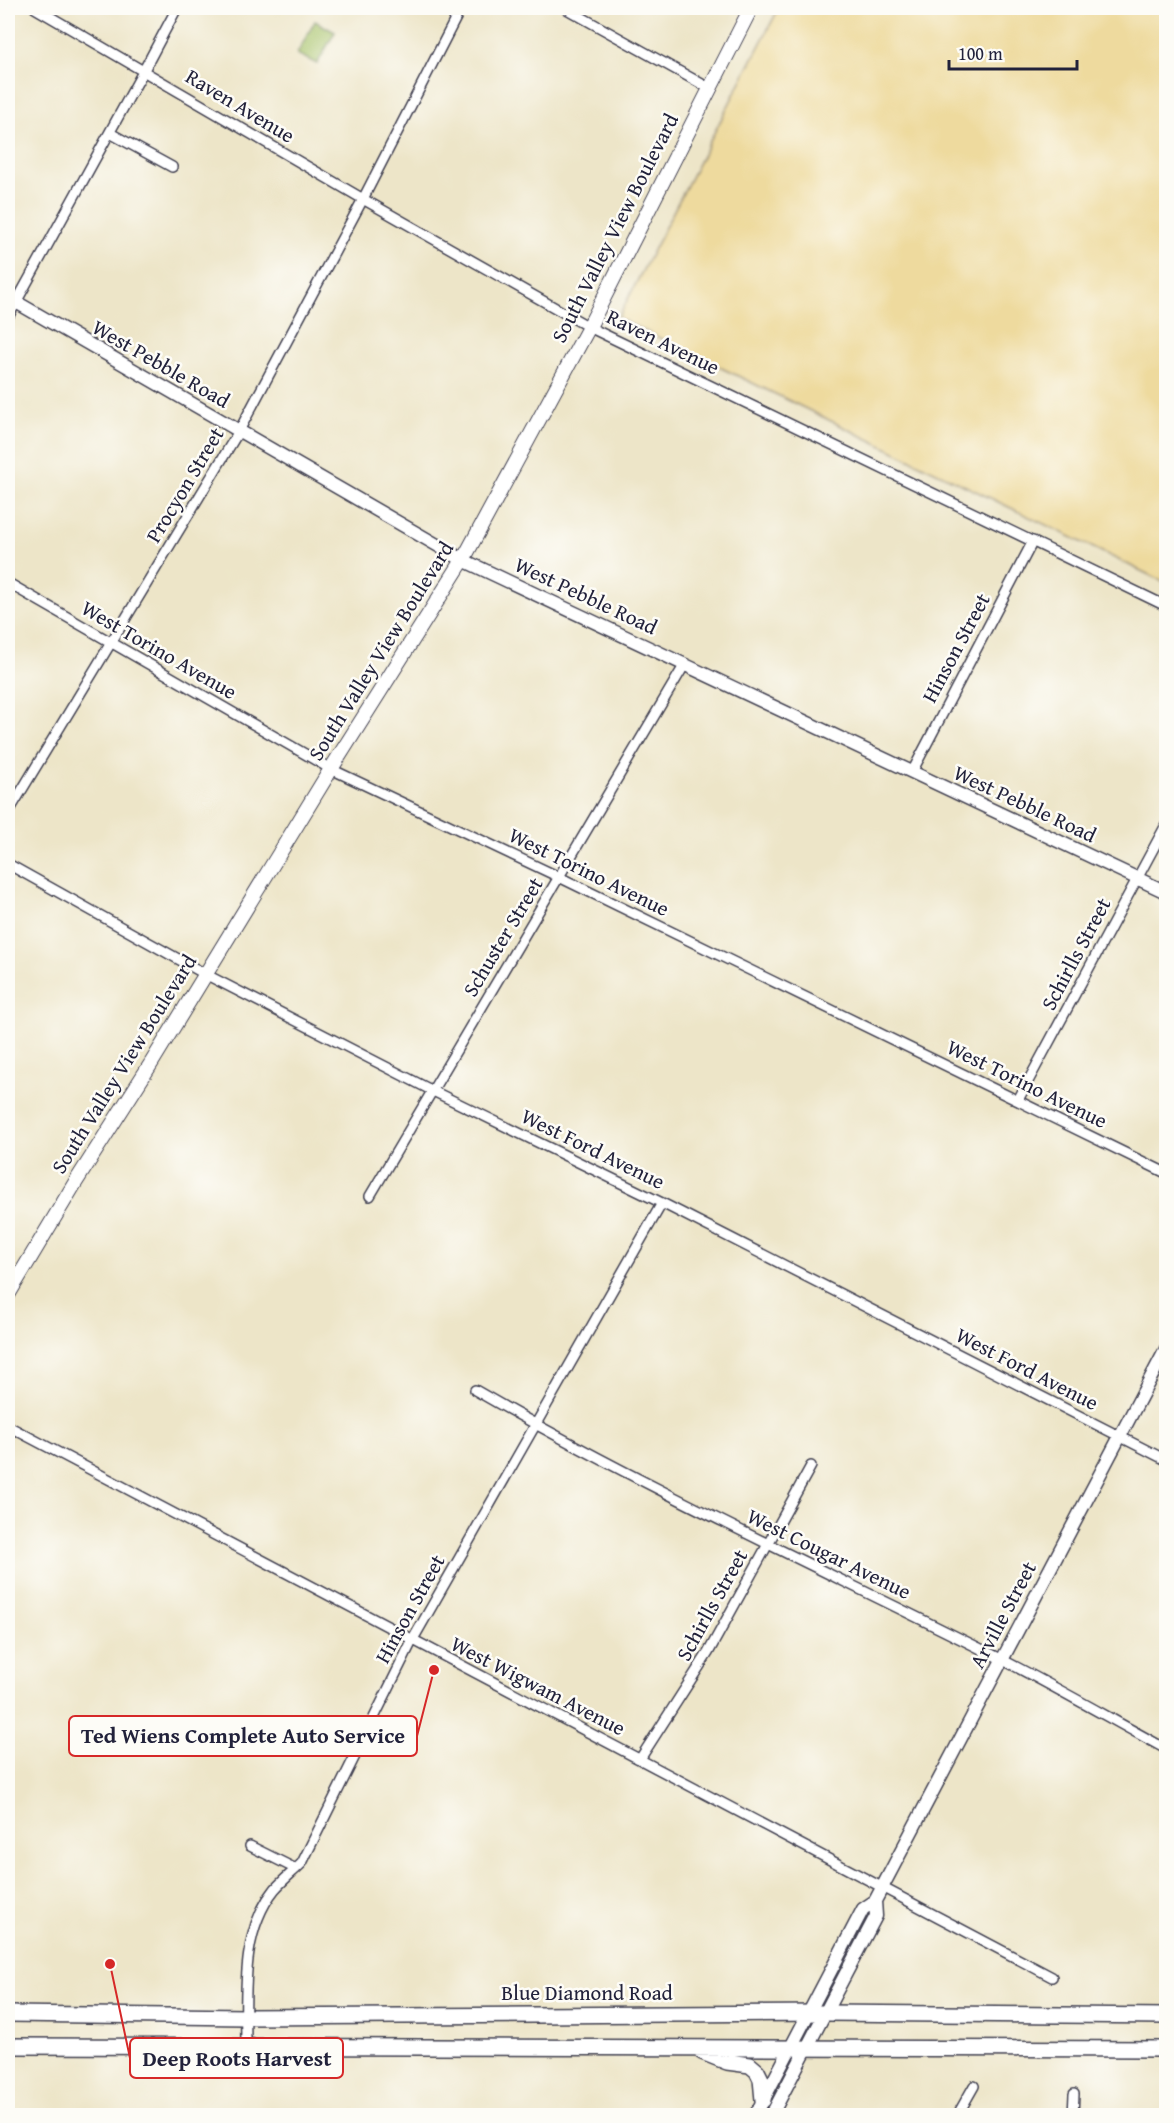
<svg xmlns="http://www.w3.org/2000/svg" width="1174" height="2123" font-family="'Gentium Book Plus',serif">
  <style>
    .green { fill: #a7c36a; stroke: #647252; stroke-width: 1.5 }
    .sand { fill: #eeda9e; stroke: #887e6c; stroke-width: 1.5 }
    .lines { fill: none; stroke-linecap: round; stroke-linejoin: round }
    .minor-casing { stroke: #403f50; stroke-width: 12 }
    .tertiary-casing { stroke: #403f50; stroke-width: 15 }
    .secondary-casing { stroke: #403f50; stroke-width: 16 }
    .trunk-casing { stroke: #403f50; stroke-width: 18 }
    .minor { stroke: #fff; stroke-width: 9 }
    .tertiary { stroke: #fff; stroke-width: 12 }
    .secondary { stroke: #fff; stroke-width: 14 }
    .trunk { stroke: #fff; stroke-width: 15 }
    .labels { text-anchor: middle; stroke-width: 5; stroke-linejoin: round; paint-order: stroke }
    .street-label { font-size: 21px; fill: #22223b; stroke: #fdfcf7 }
    .leader { fill: none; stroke: #d62828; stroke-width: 2 }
    .callout-dot { fill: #d62828; stroke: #fdfcf7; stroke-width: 2 }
    .callout { fill: #fdfcf7; stroke: #d62828; stroke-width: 2 }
    .callout-label { font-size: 22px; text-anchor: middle; font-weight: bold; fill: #22223b }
  </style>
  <rect width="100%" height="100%" fill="#fdfcf7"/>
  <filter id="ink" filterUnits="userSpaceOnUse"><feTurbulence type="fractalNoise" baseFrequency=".0167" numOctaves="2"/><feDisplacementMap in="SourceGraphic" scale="12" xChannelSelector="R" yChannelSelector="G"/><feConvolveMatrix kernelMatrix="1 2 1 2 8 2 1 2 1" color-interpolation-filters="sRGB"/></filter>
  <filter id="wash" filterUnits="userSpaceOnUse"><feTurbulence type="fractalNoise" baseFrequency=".008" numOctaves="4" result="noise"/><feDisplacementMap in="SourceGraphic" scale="24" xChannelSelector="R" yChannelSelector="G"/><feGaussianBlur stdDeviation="1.35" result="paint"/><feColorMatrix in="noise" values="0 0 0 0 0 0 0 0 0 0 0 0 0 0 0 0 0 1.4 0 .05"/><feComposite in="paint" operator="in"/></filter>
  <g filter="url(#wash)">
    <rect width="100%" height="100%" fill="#ede5c8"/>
    <path class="green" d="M 315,21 L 335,32 L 317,64 L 297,54 Z"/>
    <path class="sand" d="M 779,8 L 1166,8 L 1166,583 L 618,318 Z"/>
  </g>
  <g filter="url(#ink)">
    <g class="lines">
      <g class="minor-casing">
        <path id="minor" d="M 35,8 L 363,199 L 589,327 L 1166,606
          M 565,8 L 709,88
          M 110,133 L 172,167
          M 8,317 L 144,70 L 177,8
          M 8,583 L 331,769 L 559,877 L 1166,1173
          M 912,772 L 1033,541
          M 8,813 L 239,431 L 363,199 L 461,8
          M 8,864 L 205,974 L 433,1091 L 662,1203 L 1166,1460
          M 1018,1100 L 1166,825
          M 370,1196 L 685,664
          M 475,1390 C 645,1488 824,1570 999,1658 C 1056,1687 1111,1719 1166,1749
          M 8,1426 L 1052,1977
          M 640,1759 L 708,1653 L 811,1466
          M 250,1846 L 296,1869
          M 246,2048 C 246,1995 240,1932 275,1889 C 283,1880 293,1872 302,1863 L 412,1641 L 662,1203
          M 957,2116 L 974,2086
          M 1073,2116 L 1074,2094"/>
      </g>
      <g class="tertiary-casing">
        <path id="tertiary" d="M 8,299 L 16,302 L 463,560 L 1166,892
          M 755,2116 L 863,1909 L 875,1901 L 1166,1349
          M 771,2116 L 876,1916 L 875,1901"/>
      </g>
      <g class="secondary-casing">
        <path id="secondary" d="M 8,1295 L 75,1183 L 152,1062 L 331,769 L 463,560 L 589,327 L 751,8"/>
      </g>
      <g class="trunk-casing">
        <path id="trunk" d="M 8,2014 L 246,2017 L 825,2013 L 1166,2016
          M 8,2046 L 1166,2049
          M 702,2052 L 727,2062 L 750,2065 L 757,2071 L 761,2079 L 763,2100"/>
      </g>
      <use href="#minor" class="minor"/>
      <use href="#tertiary" class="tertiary"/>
      <use href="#secondary" class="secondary"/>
      <use href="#trunk" class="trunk"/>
    </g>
  </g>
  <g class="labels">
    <g class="street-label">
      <text transform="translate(240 106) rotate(31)" y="7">Raven Avenue</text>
      <text transform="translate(615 228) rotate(-63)" y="7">South Valley View Boulevard</text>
      <text transform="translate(663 342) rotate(26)" y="7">Raven Avenue</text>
      <text transform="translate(161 364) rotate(30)" y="7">West Pebble Road</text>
      <text transform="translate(185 485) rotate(-59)" y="7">Procyon Street</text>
      <text transform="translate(586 596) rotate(25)" y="7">West Pebble Road</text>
      <text transform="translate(956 648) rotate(-62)" y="7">Hinson Street</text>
      <text transform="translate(159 650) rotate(30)" y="7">West Torino Avenue</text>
      <text transform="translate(381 651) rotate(-58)" y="7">South Valley View Boulevard</text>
      <text transform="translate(1025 804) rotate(25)" y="7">West Pebble Road</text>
      <text transform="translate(589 872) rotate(26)" y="7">West Torino Avenue</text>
      <text transform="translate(503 937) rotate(-59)" y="7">Schuster Street</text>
      <text transform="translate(1076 954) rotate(-62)" y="7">Schirlls Street</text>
      <text transform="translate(124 1064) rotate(-58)" y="7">South Valley View Boulevard</text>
      <text transform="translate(1027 1084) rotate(26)" y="7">West Torino Avenue</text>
      <text transform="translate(593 1149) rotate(26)" y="7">West Ford Avenue</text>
      <text transform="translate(1027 1369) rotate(27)" y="7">West Ford Avenue</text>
      <text transform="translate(829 1554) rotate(26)" y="7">West Cougar Avenue</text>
      <text transform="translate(712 1605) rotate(-61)" y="7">Schirlls Street</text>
      <text transform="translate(410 1609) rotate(-61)" y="7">Hinson Street</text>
      <text transform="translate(1003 1615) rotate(-62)" y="7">Arville Street</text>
      <text transform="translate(538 1686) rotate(27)" y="7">West Wigwam Avenue</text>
      <text x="587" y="2000">Blue Diamond Road</text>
    </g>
  </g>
  <path class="leader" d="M434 1670L417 1736M110 1964L130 2058"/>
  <g class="callout-dot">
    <circle cx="434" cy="1670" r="6"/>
    <circle cx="110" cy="1964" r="6"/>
  </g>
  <g class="callout">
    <rect x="69" y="1716" width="348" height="40" rx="6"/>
    <rect x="130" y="2038" width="213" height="40" rx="6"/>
  </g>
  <g class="callout-label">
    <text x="243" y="1743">Ted Wiens Complete Auto Service</text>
    <text x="237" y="2066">Deep Roots Harvest</text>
  </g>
  <rect width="1174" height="2123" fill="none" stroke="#fdfcf7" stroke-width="30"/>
  <path d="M949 60v9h128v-9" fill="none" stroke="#22223b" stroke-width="3"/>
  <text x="958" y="60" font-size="18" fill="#22223b" stroke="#fdfcf7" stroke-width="4.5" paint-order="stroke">100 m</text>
</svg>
